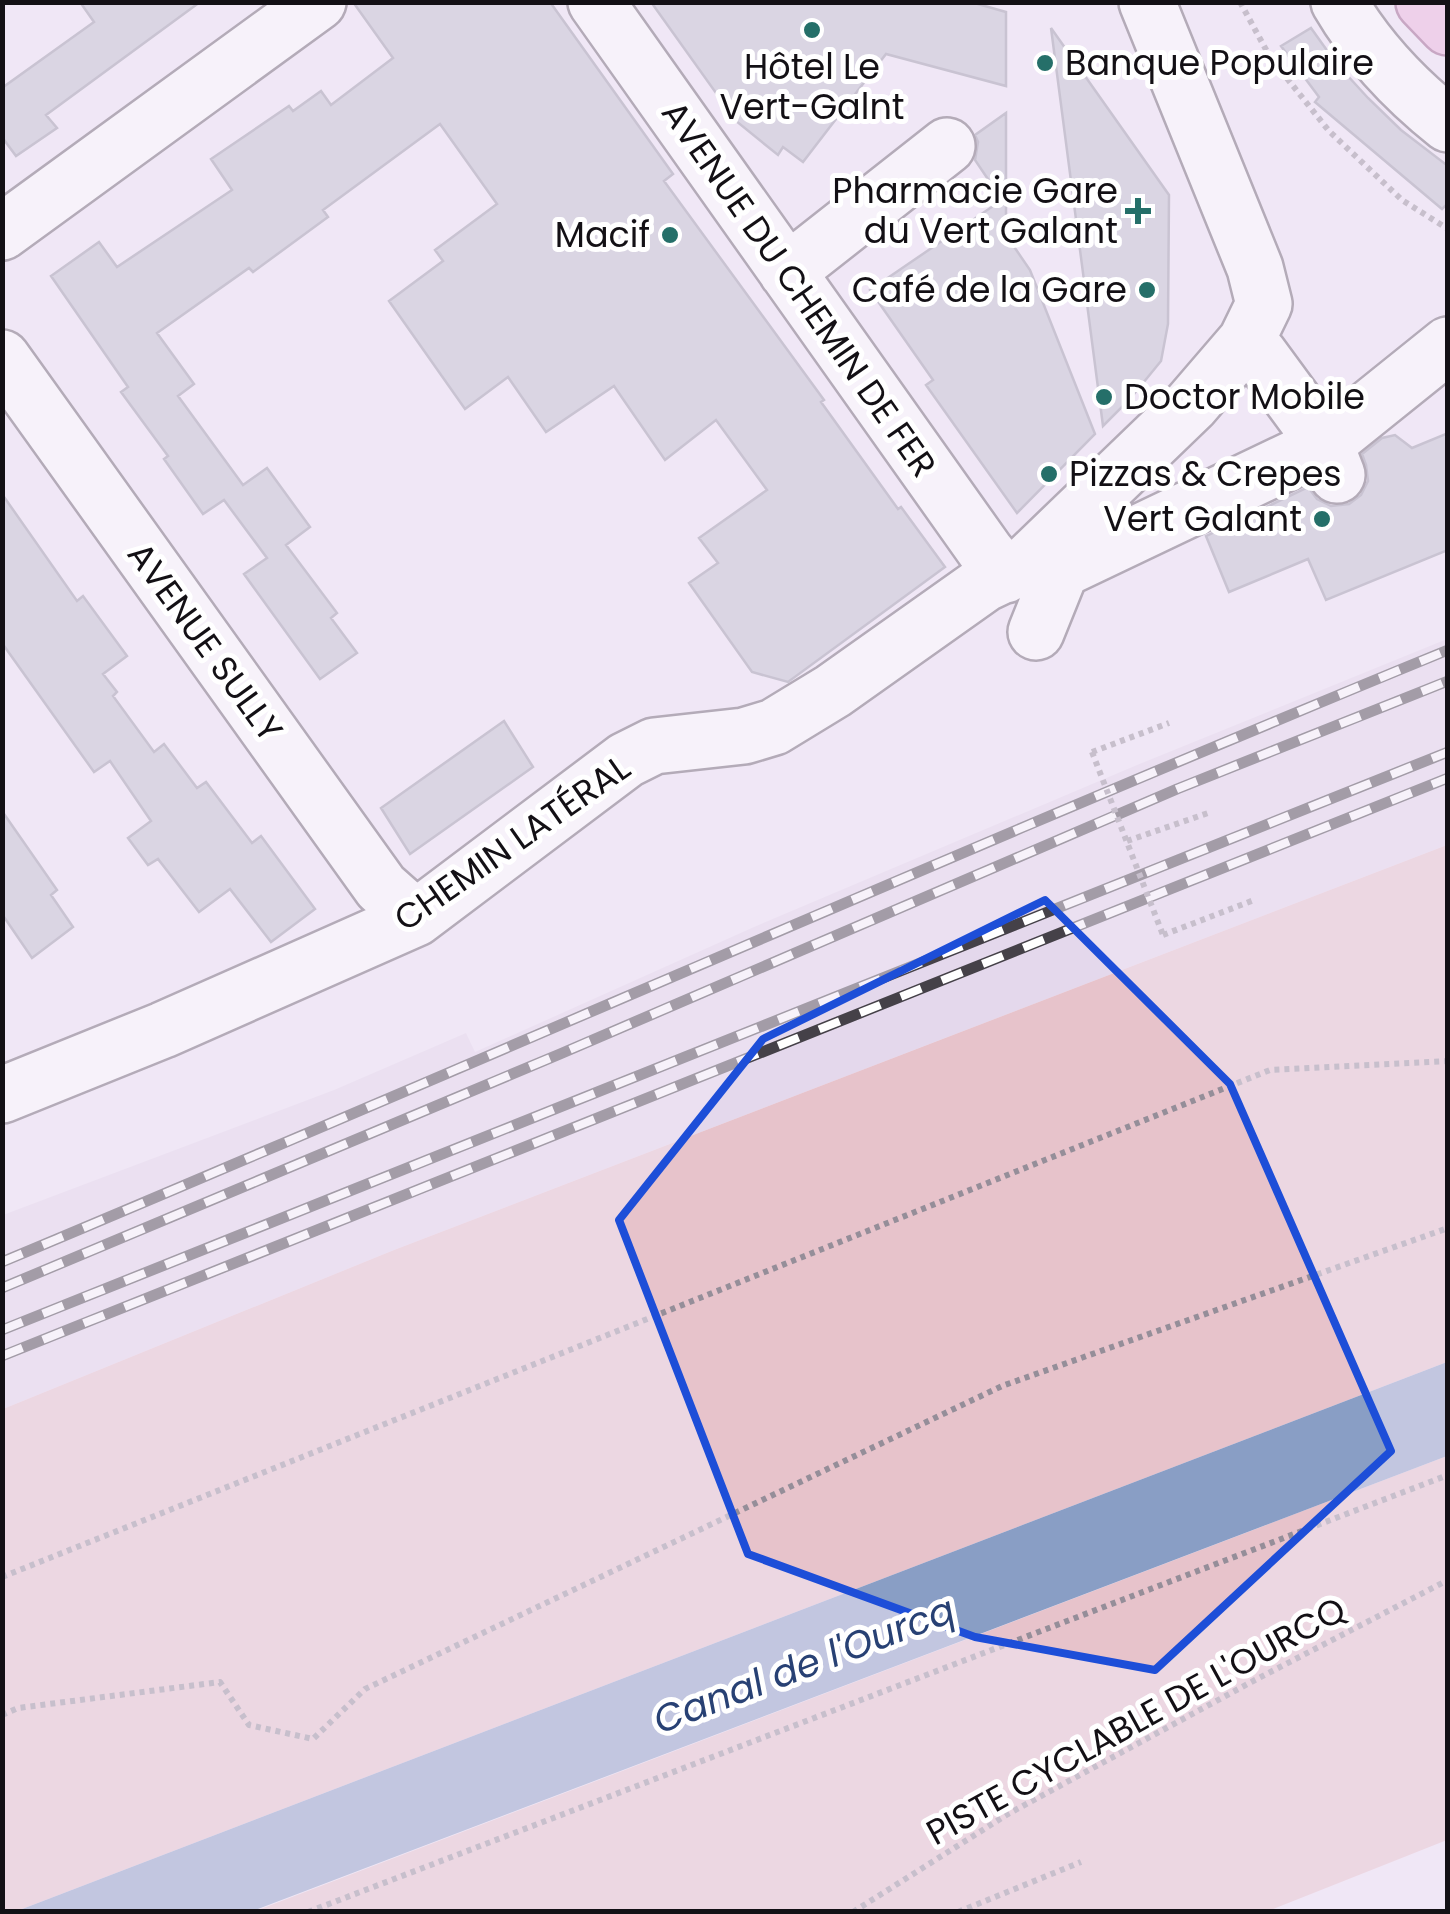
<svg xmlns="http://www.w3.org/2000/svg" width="1450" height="1914" font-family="Poppins,sans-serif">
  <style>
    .built { fill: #e4d8ec }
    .green { fill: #e7c3cb }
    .water { fill: #899ec5 }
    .building { fill: #bebecc; stroke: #9998a6; stroke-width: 2.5 }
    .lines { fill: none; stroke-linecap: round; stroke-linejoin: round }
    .minor-casing { stroke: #6a626e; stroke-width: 60 }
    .major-casing { stroke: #975a87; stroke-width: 60 }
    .path { stroke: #958e99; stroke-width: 6; stroke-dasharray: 5 5; stroke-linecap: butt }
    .minor { stroke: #fff; stroke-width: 55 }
    .major { stroke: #ebb4dc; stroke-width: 55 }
    .rail-casing { stroke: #454148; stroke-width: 11 }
    .rail { stroke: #fff; stroke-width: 8; stroke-dasharray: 22; stroke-linecap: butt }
    .path-bridge { stroke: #958e99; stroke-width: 6; stroke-dasharray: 5 5; stroke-linecap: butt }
    .marked { fill: none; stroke: #1d4ed8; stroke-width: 8; stroke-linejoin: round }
    .poi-dot { fill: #256f69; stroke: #fff; stroke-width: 4 }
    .labels { text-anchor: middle; stroke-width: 10; stroke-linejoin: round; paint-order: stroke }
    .poi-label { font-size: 35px; fill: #131015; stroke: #fff; text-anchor: end }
    .street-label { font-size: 35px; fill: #131015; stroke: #fff }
    .water-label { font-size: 38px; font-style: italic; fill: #284174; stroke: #fff }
  </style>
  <rect width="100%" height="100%" fill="#f0e7f5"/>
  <path class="built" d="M 1447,639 L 1447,845 L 394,1250 L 3,1409 L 3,1215 L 334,1090 L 466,1033 L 475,1052 L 754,927 L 1137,765 Z"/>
  <path class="green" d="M 1447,845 L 1447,1362 L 17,1911 L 3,1912 L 3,1409 L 394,1250 Z
    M 1447,1456 L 1447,1840 L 1268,1911 L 253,1912 Z"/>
  <path class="water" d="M 1447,1362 L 1447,1456 L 253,1911 L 17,1911 Z"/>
  <path class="building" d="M 80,2 L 200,2 L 46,115 L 57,128 L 16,156 L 2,137 L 2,88 L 94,22 Z
    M 353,2 L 550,2 L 673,174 L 664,181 L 824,400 L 821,402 L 898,509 L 901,507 L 945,567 L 788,682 L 752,672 L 689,583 L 718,563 L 699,538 L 767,490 L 716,420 L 665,460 L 614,386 L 546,432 L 508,377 L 465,409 L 389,301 L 443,261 L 435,250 L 497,204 L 440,124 L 323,210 L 328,217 L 253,272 L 249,268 L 157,333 L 194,384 L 178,396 L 243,485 L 267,468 L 310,527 L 286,545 L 337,613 L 331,618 L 357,653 L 320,679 L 244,574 L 267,558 L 224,500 L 203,514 L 164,459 L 168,456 L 121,392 L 128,387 L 51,276 L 99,242 L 117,267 L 232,190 L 211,159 L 289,106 L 293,111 L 321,91 L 331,105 L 393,58 Z
    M 651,2 L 971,2 L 1006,12 L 1006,86 L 886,54 L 803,162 L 783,147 L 778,155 L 736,121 Z
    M 1051,28 L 1169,195 L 1168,324 L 1161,361 L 1130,399 L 1103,426 Z
    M 1311,28 L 1336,63 L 1368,98 L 1401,130 L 1448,166 L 1448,208 L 1445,206 L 1442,209 L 1315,102 L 1319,97 L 1281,46 Z
    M 1006,113 L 1006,235 L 1030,270 L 1095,434 L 1017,513 L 926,385 L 933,380 L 870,290 L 1002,200 L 975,160 L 978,142 L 975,135 Z
    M 1448,433 L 1448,550 L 1326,600 L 1308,559 L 1229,592 L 1206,536 L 1308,487 L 1317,499 L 1331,506 L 1349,504 L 1361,495 L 1368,481 L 1366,465 L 1362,454 L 1382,438 L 1395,435 L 1412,448 Z
    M 2,494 L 77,601 L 83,596 L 127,656 L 103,674 L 117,692 L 113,696 L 154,752 L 164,744 L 197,788 L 206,782 L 252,843 L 261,836 L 315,909 L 271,942 L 230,889 L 199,912 L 158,859 L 148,865 L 128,838 L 151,821 L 110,761 L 94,772 L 2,643 Z
    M 504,721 L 533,767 L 410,854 L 381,808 Z
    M 2,811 L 57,890 L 51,895 L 73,927 L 32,958 L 2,914 Z"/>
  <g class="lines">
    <g class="minor-casing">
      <path id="minor" d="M 596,2 L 986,552 L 1005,575
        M 1339,2 C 1367,50 1405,90 1448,124
        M 2,232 L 318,2
        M 787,272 L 947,146
        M 1259,354 L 1325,444 L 1337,475
        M 2,358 L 381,887 L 416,918
        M 1036,632 L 1061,570 L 1325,444 L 1448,345
        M 2,1095 L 163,1030 L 416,918 L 626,760 L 654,746 L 744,736 L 774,727 L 833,691 L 984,584 L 1026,564 L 1191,405 L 1246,341 L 1264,304 L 1255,268 L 1147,2"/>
    </g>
    <g class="major-casing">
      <path id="major" d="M 1424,2 L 1448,27"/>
    </g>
    <path class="path" d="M 1240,2 L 1270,57 L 1329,131 L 1402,200 L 1448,229
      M 1092,752 L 1169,723
      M 1127,841 L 1211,812
      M 1163,935 L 1254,900
      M 2,1577 L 1270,1070 L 1448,1061
      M 2,1715 L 18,1708 L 220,1682 L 249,1725 L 313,1739 L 365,1689 L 1002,1386 L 1448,1228
      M 308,1912 L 1448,1475
      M 853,1912 L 1008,1814 L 1255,1680 L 1448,1580
      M 958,1912 L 1081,1862"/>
    <use href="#minor" class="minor"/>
    <use href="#major" class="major"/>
    <g class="rail-casing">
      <path id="rail" d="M 2,1262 C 485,1060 964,848 1448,650
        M 2,1288 L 560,1054 L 1177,789 L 1448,681
        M 2,1330 L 1448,752
        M 2,1356 L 1448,778"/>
    </g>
    <use href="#rail" class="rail"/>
    <path class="path-bridge" d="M 1092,752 L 1163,935"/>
  </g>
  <path d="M0 0H1450V1914H0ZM 1045,900 L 1230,1084 L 1391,1451 L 1155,1670 L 975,1637 L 748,1554 L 619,1220 L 763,1039 Z" fill="#f0e7f5" fill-opacity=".55" fill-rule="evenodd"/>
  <path class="marked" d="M 1045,900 L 1230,1084 L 1391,1451 L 1155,1670 L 975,1637 L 748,1554 L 619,1220 L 763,1039 Z"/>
  <g class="poi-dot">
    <circle cx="812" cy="30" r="10"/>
    <circle cx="1045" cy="63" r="10"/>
    <path d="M1133 196h10v10h10v10h-10v10h-10v-10h-10v-10h10z"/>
    <circle cx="670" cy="235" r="10"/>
    <circle cx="1147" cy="290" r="10"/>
    <circle cx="1104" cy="397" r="10"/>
    <circle cx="1049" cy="474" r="10"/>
    <circle cx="1322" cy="519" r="10"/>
  </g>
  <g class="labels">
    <g class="poi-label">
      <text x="1065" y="75" text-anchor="start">Banque Populaire</text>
      <text x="812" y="79" text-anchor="middle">Hôtel Le<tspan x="812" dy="40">Vert-Galnt</tspan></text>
      <text x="1118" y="203">Pharmacie Gare<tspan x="1118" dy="40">du Vert Galant</tspan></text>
      <text x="650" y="247">Macif</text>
      <text x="1127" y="302">Café de la Gare</text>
      <text x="1124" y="409" text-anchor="start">Doctor Mobile</text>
      <text x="1069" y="486" text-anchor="start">Pizzas &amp; Crepes</text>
      <text x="1302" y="531">Vert Galant</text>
    </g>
    <g class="street-label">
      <text transform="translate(799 289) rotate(55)" y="12">AVENUE DU CHEMIN DE FER</text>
      <text transform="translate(205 642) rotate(54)" y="12">AVENUE SULLY</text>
      <text transform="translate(512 843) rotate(-35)" y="12">CHEMIN LATÉRAL</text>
      <text transform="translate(1136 1721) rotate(-29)" y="12">PISTE CYCLABLE DE L'OURCQ</text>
    </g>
    <g class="water-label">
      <text transform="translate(804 1665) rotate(-21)" y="13">Canal de l'Ourcq</text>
    </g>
  </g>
  <rect width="1450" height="1914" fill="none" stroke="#131015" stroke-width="10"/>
</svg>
